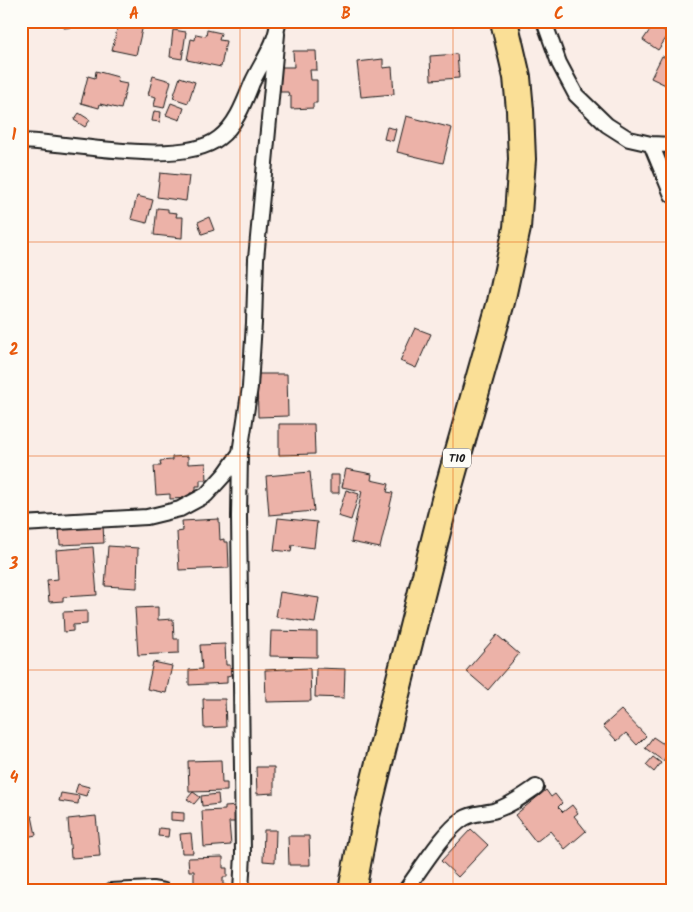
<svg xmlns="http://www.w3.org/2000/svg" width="693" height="912" font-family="Kalam,sans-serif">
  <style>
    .building { fill: #ecb2a8; stroke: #1c1c1c }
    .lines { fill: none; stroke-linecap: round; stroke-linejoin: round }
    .street-casing { stroke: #1c1c1c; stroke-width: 18 }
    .highway-casing { stroke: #1c1c1c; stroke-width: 30 }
    .street { stroke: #fdfcf7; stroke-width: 14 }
    .highway { stroke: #fadf96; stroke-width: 26 }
    .grid { fill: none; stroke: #e8590c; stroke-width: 1; stroke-opacity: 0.55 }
    .labels { text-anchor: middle; stroke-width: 5; stroke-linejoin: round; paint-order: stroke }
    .shield { fill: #fdfcf7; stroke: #605f5e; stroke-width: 1 }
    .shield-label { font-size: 12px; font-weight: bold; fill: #1c1c1c }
    .neatline { fill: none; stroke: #e8590c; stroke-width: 2 }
    .grid-label { font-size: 16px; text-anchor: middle; font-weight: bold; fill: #e8590c }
  </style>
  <rect width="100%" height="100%" fill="#faede7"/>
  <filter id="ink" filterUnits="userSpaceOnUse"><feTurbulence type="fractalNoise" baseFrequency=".02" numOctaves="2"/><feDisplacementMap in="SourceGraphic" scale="10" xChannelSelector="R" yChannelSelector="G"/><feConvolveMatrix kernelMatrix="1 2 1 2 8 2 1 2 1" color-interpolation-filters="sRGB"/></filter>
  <g filter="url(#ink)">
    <path class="building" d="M 63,21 L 74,21 L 74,27 L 64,28 Z
      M 119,21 L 144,21 L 136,55 L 112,50 Z
      M 654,24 L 669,34 L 658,50 L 643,40 Z
      M 173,30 L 186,32 L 182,59 L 170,57 Z
      M 207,30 L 221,33 L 219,40 L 226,41 L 221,67 L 187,60 L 191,39 L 195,40 L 196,34 L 206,36 Z
      M 293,51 L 316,51 L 317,70 L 310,70 L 311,80 L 317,80 L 317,103 L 313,103 L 313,108 L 291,109 L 291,96 L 289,96 L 288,92 L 280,92 L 279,67 L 294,67 Z
      M 457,54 L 459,78 L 431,80 L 430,56 Z
      M 662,56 L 672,61 L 670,70 L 672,71 L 672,88 L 651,78 Z
      M 383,59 L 383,68 L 392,67 L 394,94 L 361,97 L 357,62 Z
      M 96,71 L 118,77 L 117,82 L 127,84 L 121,109 L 100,104 L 99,108 L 81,103 L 88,76 L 95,78 Z
      M 153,76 L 171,81 L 164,108 L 154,106 L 156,97 L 148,95 Z
      M 180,77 L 195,82 L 188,103 L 173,98 Z
      M 171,103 L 184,108 L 180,120 L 166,115 Z
      M 154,111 L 161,112 L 160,122 L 152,121 Z
      M 79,113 L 90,120 L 85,127 L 74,120 Z
      M 406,116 L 452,128 L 443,163 L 397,152 Z
      M 387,127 L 396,129 L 393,141 L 384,139 Z
      M 160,173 L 189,176 L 186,201 L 157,197 Z
      M 137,196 L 153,200 L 147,223 L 131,219 Z
      M 157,208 L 168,209 L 168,212 L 177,213 L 176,217 L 183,217 L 182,238 L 154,235 Z
      M 209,217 L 214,230 L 202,234 L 198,222 Z
      M 415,328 L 431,334 L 416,368 L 400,361 Z
      M 257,374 L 287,374 L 288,416 L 258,417 Z
      M 279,424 L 314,424 L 315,454 L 279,455 Z
      M 188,456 L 188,464 L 206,463 L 207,480 L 200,480 L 200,486 L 196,486 L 196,493 L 190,493 L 190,498 L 170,499 L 170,494 L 156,495 L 154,466 L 161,466 L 160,461 L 172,460 L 172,457 Z
      M 346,469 L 372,474 L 371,480 L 389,484 L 387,492 L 393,493 L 380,548 L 351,542 L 362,491 L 342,487 Z
      M 310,472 L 314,511 L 269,515 L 266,476 Z
      M 330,475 L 339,475 L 339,493 L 330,493 Z
      M 346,490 L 359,494 L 351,520 L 338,516 Z
      M 278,518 L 317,522 L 314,548 L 292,545 L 291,552 L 274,550 Z
      M 219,519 L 220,540 L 224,539 L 224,542 L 228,542 L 229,568 L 179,570 L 177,532 L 183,531 L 182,521 Z
      M 103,525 L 104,543 L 60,545 L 59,528 Z
      M 108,546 L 138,548 L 137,588 L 105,586 Z
      M 93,547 L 97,595 L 63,597 L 63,601 L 49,602 L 47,580 L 58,579 L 56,550 Z
      M 280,592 L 319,598 L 315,623 L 276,617 Z
      M 158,607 L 158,620 L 173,619 L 174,639 L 179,639 L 179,653 L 138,655 L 135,608 Z
      M 87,611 L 87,624 L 73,625 L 73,631 L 64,632 L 63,612 Z
      M 271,631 L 317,632 L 317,657 L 270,656 Z
      M 497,635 L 519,654 L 488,690 L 466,671 Z
      M 225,644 L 226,665 L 230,665 L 231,675 L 227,676 L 227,683 L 189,685 L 189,670 L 202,669 L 200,645 Z
      M 153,662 L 172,666 L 166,693 L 147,689 Z
      M 310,668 L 311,701 L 266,702 L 265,670 Z
      M 316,668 L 345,669 L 344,698 L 315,697 Z
      M 203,699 L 225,699 L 226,727 L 204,728 Z
      M 621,710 L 646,736 L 637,745 L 626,733 L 617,741 L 603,726 Z
      M 653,737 L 671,749 L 663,761 L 645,748 Z
      M 653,757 L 661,763 L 654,772 L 646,765 Z
      M 221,760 L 222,783 L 227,783 L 227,791 L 189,792 L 188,761 Z
      M 256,767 L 274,767 L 274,793 L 257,794 Z
      M 78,784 L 89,787 L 86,796 L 75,793 Z
      M 546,790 L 551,797 L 555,794 L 562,803 L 558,807 L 563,812 L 572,805 L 578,813 L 574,816 L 586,831 L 565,849 L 550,831 L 536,842 L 515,815 Z
      M 193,792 L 200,797 L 194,804 L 187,799 Z
      M 61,793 L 79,796 L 78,804 L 59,801 Z
      M 218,794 L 219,804 L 202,806 L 201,796 Z
      M 237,806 L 238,822 L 229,822 L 231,845 L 204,847 L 202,811 L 225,810 L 225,807 Z
      M 21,811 L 22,817 L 32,816 L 36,835 L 26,837 L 27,843 L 21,844 Z
      M 171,812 L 184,813 L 184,821 L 171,820 Z
      M 96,816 L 100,856 L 71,858 L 68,819 Z
      M 159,828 L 169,829 L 168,837 L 158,836 Z
      M 471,829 L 488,845 L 458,877 L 441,861 Z
      M 264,830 L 276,830 L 275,862 L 263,861 Z
      M 191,833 L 193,853 L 182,853 L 180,834 Z
      M 288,836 L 309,836 L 310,865 L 289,865 Z
      M 223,857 L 223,868 L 227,868 L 227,877 L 223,877 L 223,885 L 226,885 L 227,891 L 189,891 L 189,885 L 194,885 L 194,871 L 189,871 L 188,858 Z"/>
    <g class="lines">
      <g class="street-casing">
        <path id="street" d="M 544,21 L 559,63 L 576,95 L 607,125 L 629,139 L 651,144 L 672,145
          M 21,141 C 69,142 181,168 219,138 C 236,125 244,103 252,83 C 261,63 277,43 278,21
          M 651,144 L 672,195
          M 21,524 L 147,517 L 180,509 L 206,495 L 225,474 L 240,453
          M 111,891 L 152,889 L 164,891
          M 241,891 L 243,854 L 239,517 L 240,453 L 250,387 L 254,323 L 256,259 L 277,34
          M 405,891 C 419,872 444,831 463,819 C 473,812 485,814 496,810 C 511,805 523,796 536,787"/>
      </g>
      <g class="highway-casing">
        <path id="highway" d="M 352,891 L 366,816 L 390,718 L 445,500 L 501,302 L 517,228 L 522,159 L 520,110 L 517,77 L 504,21"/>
      </g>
      <use href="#street" class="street"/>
      <use href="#highway" class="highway"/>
    </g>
  </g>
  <path class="grid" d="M 240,21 L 240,891M 453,21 L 453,891M 21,242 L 672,242M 21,456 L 672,456M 21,670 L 672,670"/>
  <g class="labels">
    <rect class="shield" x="443" y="448.5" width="28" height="19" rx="4"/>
    <g class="shield-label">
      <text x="457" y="462">T10</text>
    </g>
  </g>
  <rect width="693" height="912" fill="none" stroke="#fdfcf7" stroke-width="55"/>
  <rect x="28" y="28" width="638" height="856" class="neatline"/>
  <g class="grid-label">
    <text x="134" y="19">A</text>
    <text x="346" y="19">B</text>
    <text x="559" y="19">C</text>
    <text x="14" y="140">1</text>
    <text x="14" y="355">2</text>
    <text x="14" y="569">3</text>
    <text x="14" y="783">4</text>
  </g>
</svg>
